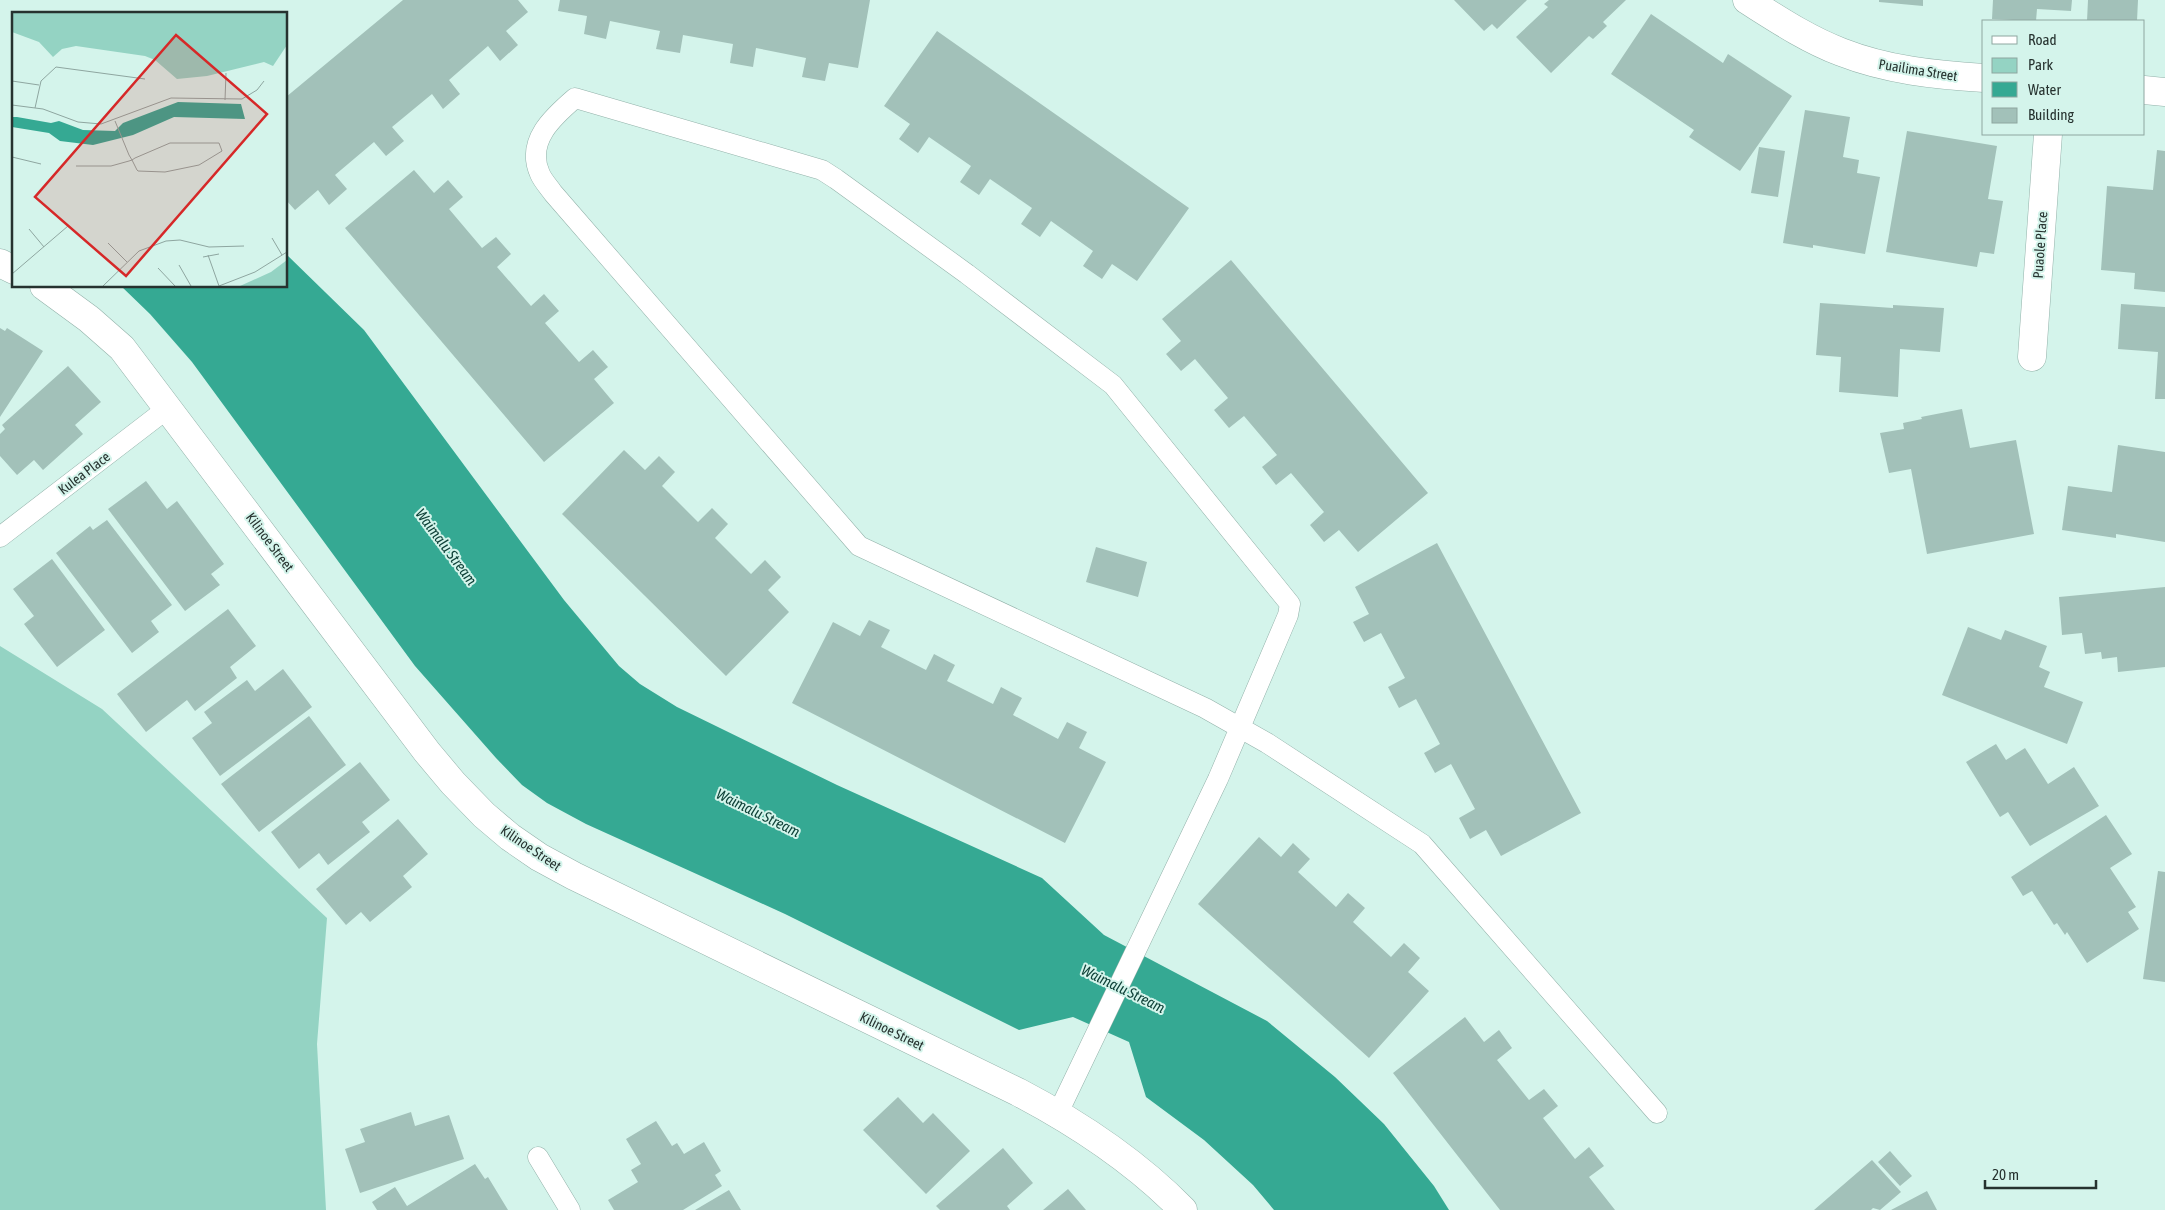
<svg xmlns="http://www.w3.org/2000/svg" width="2165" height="1210" font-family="'Asap Condensed',sans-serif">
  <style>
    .green { fill: #94d3c3 }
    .water { fill: #35a993 }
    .building { fill: #a2c1b9 }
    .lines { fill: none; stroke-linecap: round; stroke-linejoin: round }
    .lane-casing { stroke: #92b1a9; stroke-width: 21 }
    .street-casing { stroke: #92b1a9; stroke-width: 29 }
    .lane { stroke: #fff; stroke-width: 20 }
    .street { stroke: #fff; stroke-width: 28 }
    .labels { text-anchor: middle; stroke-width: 4; stroke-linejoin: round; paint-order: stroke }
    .street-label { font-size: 14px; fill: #26322f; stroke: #d4f4eb }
    .water-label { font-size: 15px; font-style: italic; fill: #104239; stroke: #d4f4eb }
    .inset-road { fill: none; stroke: #8ea6a0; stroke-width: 1 }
    .view { fill: #d62828; fill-opacity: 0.15; stroke: #d62828; stroke-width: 2.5 }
    .inset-edge { fill: none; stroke: #26322f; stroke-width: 2.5 }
  </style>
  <rect width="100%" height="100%" fill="#d4f4eb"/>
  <path class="green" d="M 0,646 L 102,709 L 327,918 L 317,1044 L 326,1210 L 0,1210 Z"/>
  <path class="water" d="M 286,254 L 364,330 L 564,600 L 619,666 L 640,684 L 677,707 L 837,785 L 1042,878 L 1104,935 L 1267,1021 L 1335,1077 L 1384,1124 L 1434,1186 L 1449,1210 L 1274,1210 L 1253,1185 L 1204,1140 L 1146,1097 L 1129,1042 L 1073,1017 L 1019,1030 L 785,914 L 586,824 L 547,803 L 522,785 L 496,758 L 415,666 L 192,362 L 150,314 L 121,286 L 286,286 Z"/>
  <path class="building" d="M 403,0 L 518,0 L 528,12 L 506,31 L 518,45 L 500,61 L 488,46 L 449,80 L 460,94 L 443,109 L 432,94 L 392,127 L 404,141 L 386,156 L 374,142 L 335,175 L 347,189 L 329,205 L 318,190 L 295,210 L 286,200 L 286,97 Z
    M 560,0 L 870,0 L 858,68 L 829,63 L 825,81 L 802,77 L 806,58 L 756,48 L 753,67 L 730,63 L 733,44 L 683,35 L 680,53 L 656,49 L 660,31 L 610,21 L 606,39 L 584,34 L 587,16 L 558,11 Z
    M 1454,0 L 1527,0 L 1497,29 L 1492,24 L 1484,31 Z
    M 1549,0 L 1626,0 L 1603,22 L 1607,26 L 1593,39 L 1589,36 L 1551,73 L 1516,37 L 1548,7 L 1544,4 Z
    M 1879,0 L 1923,0 L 1923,6 L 1879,2 Z
    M 1993,0 L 2072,0 L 2071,11 L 2037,9 L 2036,21 L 1992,19 Z
    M 2088,0 L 2138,0 L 2137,21 L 2087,21 Z
    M 1651,14 L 1723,63 L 1728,54 L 1792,96 L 1740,171 L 1689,137 L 1694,130 L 1611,74 Z
    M 937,31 L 1189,208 L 1137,281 L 1112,264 L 1102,279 L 1083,266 L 1093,251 L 1051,221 L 1040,237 L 1021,224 L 1032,208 L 990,179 L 979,195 L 960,182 L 971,166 L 929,137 L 918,153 L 899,139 L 910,124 L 884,106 Z
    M 1805,110 L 1850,117 L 1843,157 L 1859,160 L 1857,173 L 1880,177 L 1865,254 L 1813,245 L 1813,248 L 1783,243 Z
    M 1907,131 L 1997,146 L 1988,199 L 2003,201 L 1994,254 L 1980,252 L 1977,267 L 1886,252 Z
    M 1759,147 L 1785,151 L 1778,197 L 1751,193 Z
    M 2157,150 L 2165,151 L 2165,292 L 2134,289 L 2135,273 L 2101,270 L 2107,186 L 2153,190 Z
    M 414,170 L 434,193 L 448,180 L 463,197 L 449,209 L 482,248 L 496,237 L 511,254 L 497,267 L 531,306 L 544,294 L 559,311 L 545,323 L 579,362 L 593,350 L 608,367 L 594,379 L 614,403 L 544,462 L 345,228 Z
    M 1231,260 L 1428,493 L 1358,552 L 1339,530 L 1324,542 L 1310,525 L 1324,512 L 1291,473 L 1276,485 L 1262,467 L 1277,455 L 1244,416 L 1229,428 L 1214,410 L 1228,398 L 1195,359 L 1181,371 L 1166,354 L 1181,341 L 1162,319 Z
    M 1820,303 L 1893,308 L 1893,305 L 1944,308 L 1940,352 L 1900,349 L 1898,397 L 1839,392 L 1841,357 L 1816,355 Z
    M 2121,304 L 2165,307 L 2165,399 L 2155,399 L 2158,352 L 2118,349 Z
    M 0,328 L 5,331 L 7,328 L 43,351 L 0,417 Z
    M 68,366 L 101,402 L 75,425 L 83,434 L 43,470 L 34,460 L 17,475 L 0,456 L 0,434 L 5,429 L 2,425 Z
    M 1962,409 L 1970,448 L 2016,440 L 2034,534 L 1927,554 L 1911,469 L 1889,473 L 1880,433 L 1904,429 L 1903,423 L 1922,419 L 1921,417 Z
    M 2118,445 L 2165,452 L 2165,542 L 2116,534 L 2116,538 L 2062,530 L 2068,486 L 2112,492 Z
    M 624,450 L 645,470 L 659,456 L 675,472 L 662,486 L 698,522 L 712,508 L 728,524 L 715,538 L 751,574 L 765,560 L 781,577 L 768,590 L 789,612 L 726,676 L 562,514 Z
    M 146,481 L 167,509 L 177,501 L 224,564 L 211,574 L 220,585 L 185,611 L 108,509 Z
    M 107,520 L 172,605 L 151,621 L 159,632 L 132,653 L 56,553 L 90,526 L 93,530 Z
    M 1437,543 L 1581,813 L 1501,856 L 1486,830 L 1470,839 L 1459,818 L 1475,809 L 1451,764 L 1435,773 L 1424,753 L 1440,744 L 1416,699 L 1399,708 L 1388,687 L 1405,678 L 1381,633 L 1364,642 L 1353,622 L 1369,614 L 1355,587 Z
    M 1096,547 L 1147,562 L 1138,597 L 1086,582 Z
    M 52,559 L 105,630 L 57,667 L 24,624 L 34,616 L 13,589 Z
    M 2165,587 L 2165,667 L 2118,672 L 2117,657 L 2102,659 L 2101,652 L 2085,654 L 2082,633 L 2062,635 L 2059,597 Z
    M 228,609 L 256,646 L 230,667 L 237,678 L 195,711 L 187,700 L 146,732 L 117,694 Z
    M 869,620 L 890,630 L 881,647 L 926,670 L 934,654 L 955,665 L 947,681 L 993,704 L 1001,687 L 1022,698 L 1013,715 L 1058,739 L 1067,722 L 1087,732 L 1079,748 L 1106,762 L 1065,843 L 792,703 L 833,622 L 860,636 Z
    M 1968,627 L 2001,640 L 2005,630 L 2047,646 L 2039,667 L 2050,672 L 2044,687 L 2083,702 L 2067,744 L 1942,695 Z
    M 283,669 L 312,707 L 220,776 L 192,738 L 212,723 L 204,712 L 247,680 L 255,691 Z
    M 309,716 L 346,765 L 259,832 L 221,784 Z
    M 1996,744 L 2006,760 L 2025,748 L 2048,784 L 2074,767 L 2099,806 L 2030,846 L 2008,812 L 2000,817 L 1966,762 Z
    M 360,762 L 390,800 L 362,822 L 370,832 L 328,865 L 319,853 L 299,869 L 271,832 Z
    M 2106,815 L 2132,854 L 2110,868 L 2136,907 L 2128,912 L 2139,929 L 2087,963 L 2067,932 L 2065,935 L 2057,923 L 2054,925 L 2032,891 L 2023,896 L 2011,877 Z
    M 398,819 L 428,854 L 403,876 L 412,887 L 370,922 L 361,912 L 346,925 L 316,889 Z
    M 1259,837 L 1281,857 L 1293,843 L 1310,859 L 1298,872 L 1336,907 L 1348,893 L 1365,908 L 1353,922 L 1391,957 L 1404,943 L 1420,958 L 1408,972 L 1429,991 L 1369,1058 L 1198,904 Z
    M 2158,871 L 2165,872 L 2165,982 L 2143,979 Z
    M 1465,1017 L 1484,1042 L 1499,1030 L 1512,1048 L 1497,1060 L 1529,1100 L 1544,1089 L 1558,1106 L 1543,1118 L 1575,1159 L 1589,1147 L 1604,1166 L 1589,1177 L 1615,1210 L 1500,1210 L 1393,1073 Z
    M 898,1097 L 923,1123 L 933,1113 L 970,1151 L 926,1194 L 863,1130 Z
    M 411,1112 L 415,1126 L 449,1115 L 464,1159 L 360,1193 L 345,1149 L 365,1142 L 360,1129 Z
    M 656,1121 L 672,1146 L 677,1143 L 684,1154 L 704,1142 L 721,1171 L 715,1175 L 722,1186 L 683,1210 L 614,1210 L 608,1200 L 638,1182 L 631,1170 L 641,1164 L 626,1139 Z
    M 1003,1148 L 1033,1183 L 1007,1206 L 1010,1210 L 940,1210 L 936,1206 Z
    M 1890,1151 L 1912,1176 L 1900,1186 L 1878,1162 Z
    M 1872,1160 L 1901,1192 L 1880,1210 L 1873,1208 L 1871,1210 L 1814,1210 Z
    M 475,1164 L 485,1179 L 488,1177 L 508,1210 L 377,1210 L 372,1202 L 395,1187 L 407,1206 Z
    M 1068,1189 L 1086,1210 L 1043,1210 Z
    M 729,1190 L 741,1210 L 695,1210 Z
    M 1927,1191 L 1937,1210 L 1891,1210 Z"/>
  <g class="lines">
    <g class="lane-casing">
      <path id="lane" d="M 0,537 L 168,408
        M 1058,1113 L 1218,779 L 1288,615 L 1290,604 L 1113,385 L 967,274 L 836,179 L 822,170 L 575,98 C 554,116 525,141 540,174 C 543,181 549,187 553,193 L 859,546 L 1205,708 L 1267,743 L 1422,844 L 1657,1113
        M 538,1157 L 570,1210"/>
    </g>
    <g class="street-casing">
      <path id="street" d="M 1747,0 C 1777,19 1807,39 1841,52 C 1887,70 1935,75 1984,78
        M 2144,90 L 2165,92
        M 0,263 L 14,270
        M 44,286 L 89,319 L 122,348 L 427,752 L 453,783 L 484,815 L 510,837 L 539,857 L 574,876 L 1018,1092 C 1079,1124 1135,1161 1183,1210
        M 2032,357 L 2048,134"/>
    </g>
    <use href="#lane" class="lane"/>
    <use href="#street" class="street"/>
  </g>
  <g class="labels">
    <g class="street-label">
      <text transform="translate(1918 70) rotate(9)" y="5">Puailima Street</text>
      <text transform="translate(2040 245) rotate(-86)" y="5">Puaole Place</text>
      <text transform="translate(84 473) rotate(-37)" y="5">Kulea Place</text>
      <text transform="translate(270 542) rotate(53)" y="5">Kilinoe Street</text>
      <text transform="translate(531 848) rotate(34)" y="5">Kilinoe Street</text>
      <text transform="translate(892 1031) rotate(26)" y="5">Kilinoe Street</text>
    </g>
    <g class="water-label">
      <text transform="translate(446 547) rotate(53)" y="5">Waimalu Stream</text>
      <text transform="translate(758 813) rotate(26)" y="5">Waimalu Stream</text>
      <text transform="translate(1123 989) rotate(26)" y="5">Waimalu Stream</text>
    </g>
  </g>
  <g transform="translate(12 12)">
    <rect width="275" height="275" fill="#d4f4eb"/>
    <path d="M 0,1 L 275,1 L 275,33 L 261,54 L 252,50 L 195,64 L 165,67 L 143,48 L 133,44 L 64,34 L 50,37 L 41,45 L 27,30 L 0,20 ZM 275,248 L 275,274 L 228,274 L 259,260 Z" fill="#94d3c3"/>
    <path d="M 166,90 L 229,92 L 233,107 L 162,105 L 121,123 L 81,133 L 48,129 L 37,121 L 0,115 L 0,105 L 5,105 L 39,111 L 47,109 L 71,118 L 103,119 L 111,111 Z" fill="#35a993"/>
    <path class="inset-road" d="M 0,69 L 27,73M 213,88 L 214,61M 0,93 L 31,97 L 66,110 L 89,112 L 159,86 L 230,87 L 245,78 L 252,69M 23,96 L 29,69 L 44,55 L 133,67M 0,145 L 29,152M 64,154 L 99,154 L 117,149 L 120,148 L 123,146 L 158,131 L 207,131 L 210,139 L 187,153 L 153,160 L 126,159 L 125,158 L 120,148 L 117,143 L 103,109M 17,217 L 32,235M 260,226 L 270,243M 96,231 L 115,250M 196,243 L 207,274M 191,245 L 207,242M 167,253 L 179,274M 146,256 L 163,274M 0,262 L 56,214M 91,274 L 127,239 L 154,229 L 168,228 L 197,235 L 232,234M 207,274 L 243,260 L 275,240"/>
    <path class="view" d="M 164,23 L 255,102 L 114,264 L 23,185 Z"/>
    <rect width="275" height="275" class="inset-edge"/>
  </g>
  <rect x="1982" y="20" width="162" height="115" fill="#d4f4eb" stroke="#8ea6a0"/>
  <rect x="1992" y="36" width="25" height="8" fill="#ffffff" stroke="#8ea6a0"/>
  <text x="2028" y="45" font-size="15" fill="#26322f">Road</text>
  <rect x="1992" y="58" width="25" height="15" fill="#94d3c3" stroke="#8ea6a0"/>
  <text x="2028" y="70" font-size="15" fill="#26322f">Park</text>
  <rect x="1992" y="82" width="25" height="15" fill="#35a993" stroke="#8ea6a0"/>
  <text x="2028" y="95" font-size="15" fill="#26322f">Water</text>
  <rect x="1992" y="108" width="25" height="15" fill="#a2c1b9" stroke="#8ea6a0"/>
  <text x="2028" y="120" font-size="15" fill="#26322f">Building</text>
  <path d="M1985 1180v8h111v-8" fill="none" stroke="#26322f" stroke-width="2.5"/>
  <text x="1992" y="1180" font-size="15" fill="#26322f" stroke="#d4f4eb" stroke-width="4" paint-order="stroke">20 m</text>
</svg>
